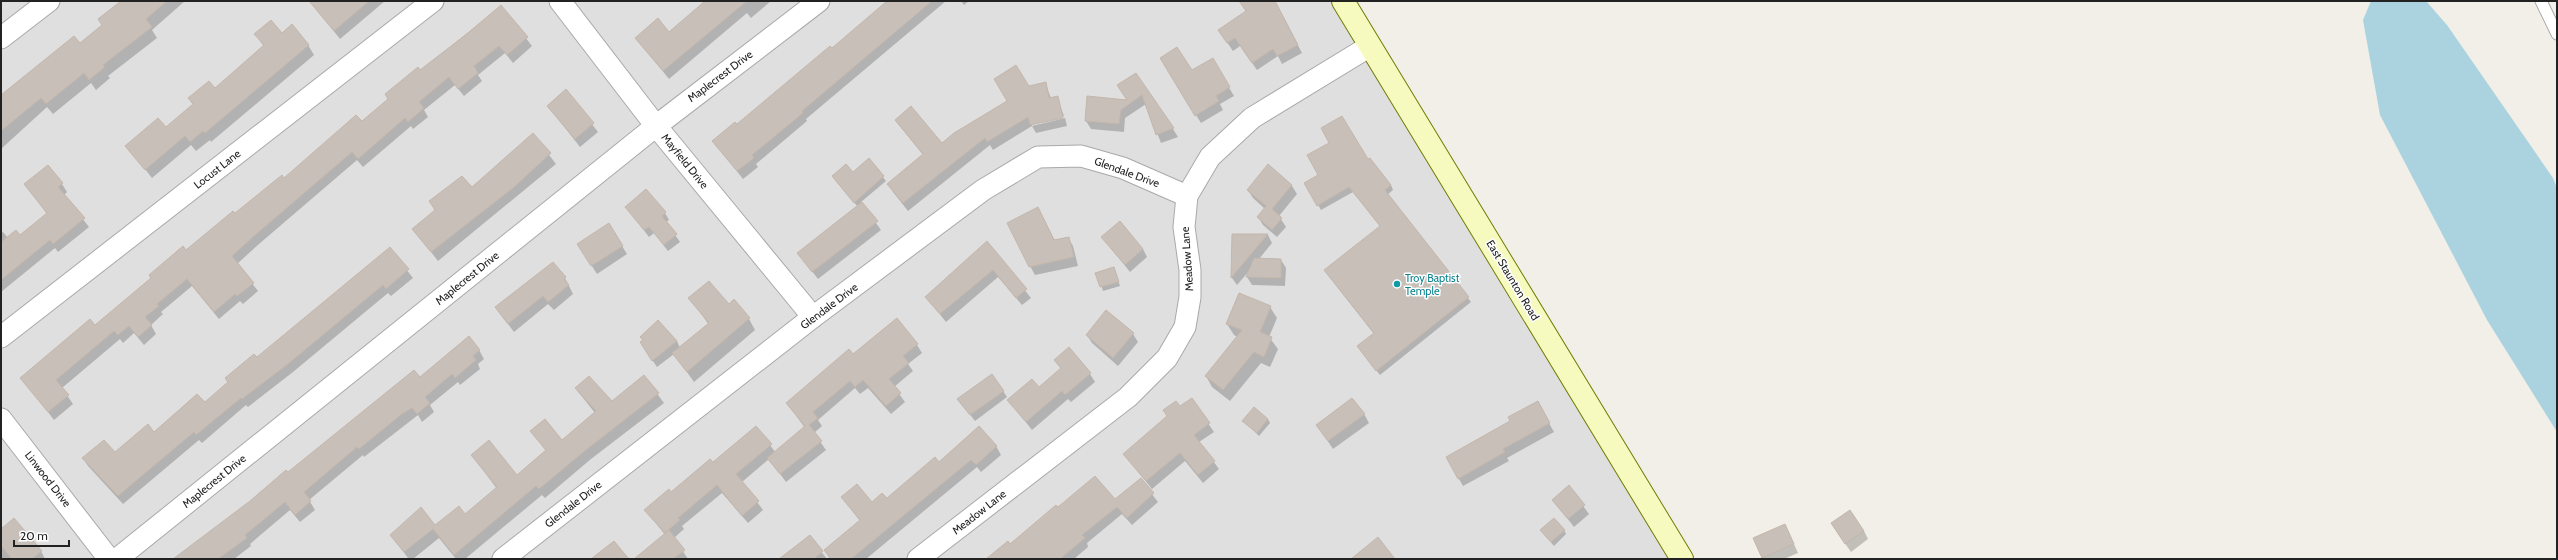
<svg xmlns="http://www.w3.org/2000/svg" width="2558" height="560" font-family="Cabin,sans-serif">
<rect width="100%" height="100%" fill="#f2efe9"/>
<polygon fill="#e0dfdf" points="1,1 1343,1 1681,559 1,559"/>
<polygon fill="#aad3df" points="2371,1 2426,1 2447,25 2553,178 2557,188 2557,432 2487,320 2380,115 2363,20"/>
<g fill="#0003">
<polygon points="123,1 185,1 152,30 157,38 108,76 110,78 96,90 91,83 53,114 47,107 1,149 1,97 80,44 103,25"/>
<polygon points="318,1 385,1 340,39 313,5"/>
<polygon points="707,1 771,1 751,18 747,13 669,79 636,38 669,33"/>
<polygon points="890,1 946,1 806,119 807,121 756,164 758,167 743,179 713,141 737,126"/>
<polygon points="961,1 969,1 964,5"/>
<polygon points="1240,1 1275,1 1302,53 1282,64 1278,56 1257,70 1240,46 1233,51 1224,38 1247,12"/>
<polygon points="501,6 532,46 513,63 505,53 478,75 482,81 464,96 455,85 424,110 428,117 413,129 411,126 363,167 357,160 259,244 237,264 258,291 243,304 240,301 219,319 192,286 161,312 163,314 151,325 156,334 144,345 134,333 123,343 120,339 62,388 73,404 54,420 22,378 95,326 186,251 362,123 420,71"/>
<polygon points="256,34 282,34 308,45 314,55 211,142 210,140 196,151 191,145 152,178 127,146 166,128 193,105 190,98 215,89 264,47"/>
<polygon points="1212,59 1234,96 1220,104 1223,110 1201,123 1166,67 1192,72"/>
<polygon points="1135,74 1173,129 1178,137 1161,143 1146,104 1125,118 1124,132 1091,129 1086,121 1128,101"/>
<polygon points="1045,83 1051,98 1057,97 1064,116 1032,124 1032,126 1065,118 1067,126 1036,133 1032,126 993,150 990,145 908,211 893,192 888,184 923,155 896,121 942,144 1029,87"/>
<polygon points="566,91 598,132 580,147 548,106"/>
<polygon points="533,134 556,164 438,261 413,229 435,211 430,201 471,189"/>
<polygon points="869,160 886,181 861,202 881,230 818,279 798,253 858,207 835,180 853,173"/>
<polygon points="1368,161 1391,185 1393,190 1387,195 1471,302 1380,375 1361,351 1374,334 1328,275 1381,227 1353,192 1321,210 1306,183"/>
<polygon points="1268,166 1292,186 1297,194 1279,216 1286,227 1277,237 1263,225 1258,217 1265,209 1253,198 1248,190"/>
<polygon points="25,184 62,184 67,192 64,195 89,227 58,252 55,248 1,292 1,233 3,232 8,238 20,237 47,214"/>
<polygon points="646,190 665,213 669,220 666,222 680,242 668,251 654,233 649,237 626,207"/>
<polygon points="1043,217 1055,241 1068,238 1073,246 1078,266 1035,275 1030,266"/>
<polygon points="1233,235 1268,235 1272,243 1259,259 1281,260 1286,268 1285,286 1252,285 1247,277 1250,270 1237,285 1232,278"/>
<polygon points="1102,237 1143,249 1147,257 1130,272"/>
<polygon points="987,243 1031,298 1022,305 998,277 946,322 926,297"/>
<polygon points="622,246 627,254 597,274 583,252"/>
<polygon points="390,249 413,278 391,296 388,293 293,372 248,407 246,405 202,443 199,440 123,504 88,466 83,458 115,453 154,434 204,403"/>
<polygon points="1114,268 1120,286 1103,291 1097,273"/>
<polygon points="565,278 573,294 554,310 548,304 514,332 496,308"/>
<polygon points="690,298 728,305 749,319 755,330 694,382 674,354 657,367 645,349 677,341 680,348 709,325"/>
<polygon points="1270,307 1277,318 1269,337 1278,349 1270,367 1261,363 1230,401 1212,387 1206,376 1238,337 1234,335 1227,324"/>
<polygon points="1133,334 1138,342 1118,366 1092,343 1087,335"/>
<polygon points="917,345 922,353 908,364 913,371 894,387 905,402 891,414 868,388 860,394 855,388 818,420 822,426 814,433 826,450 786,482 769,459 742,482 763,510 748,523 722,493 682,526 684,529 674,538 688,559 635,559 665,535 646,510 713,463 756,427 776,453 805,428 787,403 853,356"/>
<polygon points="479,350 484,359 478,364 480,369 460,385 458,382 430,405 434,412 422,422 418,415 364,457 363,455 309,500 315,510 300,522 290,510 250,544 251,546 234,559 175,559 288,474 420,378"/>
<polygon points="1055,360 1090,374 1095,382 1071,402 1068,399 1032,430 1009,401 1039,389 1061,369"/>
<polygon points="644,376 664,403 591,459 545,498 542,495 465,559 456,559 439,538 413,559 406,559 408,558 391,535 435,526 465,515 497,489 472,455 517,476 546,451 531,431 562,441 595,413 576,389 612,403"/>
<polygon points="1003,391 1007,397 975,421 958,399"/>
<polygon points="1192,400 1214,432 1199,442 1219,469 1203,483 1185,461 1152,489 1124,454"/>
<polygon points="1537,402 1554,432 1507,458 1509,461 1463,486 1447,458 1512,421"/>
<polygon points="1364,414 1369,423 1333,449 1317,425"/>
<polygon points="1268,419 1270,423 1259,436 1244,421"/>
<polygon points="996,446 1001,455 981,472 977,467 866,559 830,559 825,550 860,521 842,497 872,503 887,499 939,463"/>
<polygon points="1140,479 1158,502 1132,525 1122,514 1087,543 1088,547 1074,559 987,559 1010,545 1058,508 1115,501"/>
<polygon points="1569,487 1589,514 1574,527 1553,500"/>
<polygon points="1564,530 1566,534 1554,546 1541,531"/>
<polygon points="1,531 41,551 45,559 1,559"/>
<polygon points="1864,531 1868,539 1851,552 1837,532"/>
<polygon points="1789,533 1798,553 1784,559 1763,559 1754,538"/>
<polygon points="809,536 827,559 780,559"/>
</g>
<g fill="#c7bfb8" stroke="#c4b6ab">
<polygon points="121,1 167,1 146,19 152,27 103,65 105,67 89,80 84,73 46,104 41,98 1,131 1,95 74,36 80,43 102,25 98,19"/>
<polygon points="309,1 369,1 334,31"/>
<polygon points="705,1 747,1 663,71 635,38 658,18 669,32"/>
<polygon points="887,1 932,1 802,111 803,113 752,155 754,158 737,171 712,141 735,122 737,124 830,46 832,48"/>
<polygon points="1239,1 1275,1 1298,45 1277,56 1273,49 1252,63 1235,38 1227,43 1218,30 1246,11"/>
<polygon points="501,5 528,37 507,55 499,46 474,66 478,73 458,89 449,77 419,102 424,108 408,122 405,118 358,159 352,152 254,236 232,256 254,283 237,296 235,294 214,312 187,279 157,304 159,306 145,317 152,325 138,337 129,326 118,335 114,331 56,380 69,395 48,412 20,378 90,319 95,325 151,278 149,275 183,246 186,250 233,211 235,213 282,175 284,178 356,115 362,121 388,99 385,94 418,67 420,70 468,33"/>
<polygon points="271,20 282,33 292,24 309,45 205,133 203,131 190,142 185,136 145,170 125,146 158,118 166,127 193,104 188,98 209,81 215,88 264,45 254,34"/>
<polygon points="1177,47 1192,70 1213,58 1230,87 1216,96 1219,101 1195,116 1160,58"/>
<polygon points="1016,65 1029,86 1046,82 1049,98 1058,96 1063,118 1030,125 1028,117 987,142 985,138 903,203 887,184 923,154 895,120 911,106 942,143 954,133 1007,101 994,79"/>
<polygon points="1136,73 1174,128 1156,135 1142,95 1121,110 1119,124 1085,121 1087,96 1127,100 1117,85"/>
<polygon points="566,89 594,123 575,139 547,106"/>
<polygon points="1342,116 1368,159 1370,158 1391,185 1385,190 1469,297 1376,371 1357,346 1374,333 1324,270 1380,226 1349,187 1317,206 1304,183 1318,175 1307,155 1329,143 1321,128"/>
<polygon points="533,133 551,153 513,188 431,252 412,229 435,210 429,201 462,176 472,187"/>
<polygon points="869,158 884,176 854,203 832,176 846,164 853,172"/>
<polygon points="1268,164 1292,185 1272,209 1282,218 1272,230 1257,217 1266,206 1247,190"/>
<polygon points="48,165 63,183 58,187 85,218 53,244 50,240 1,280 1,242 16,230 20,235 47,213 24,184"/>
<polygon points="646,189 666,212 662,216 677,234 664,245 649,227 644,230 625,207"/>
<polygon points="862,202 878,221 812,272 797,253"/>
<polygon points="1038,207 1054,240 1069,237 1074,257 1029,267 1007,223"/>
<polygon points="1120,221 1143,249 1125,265 1101,237"/>
<polygon points="609,223 623,246 591,266 577,244"/>
<polygon points="1232,234 1268,234 1231,278"/>
<polygon points="987,241 1027,289 1016,298 993,270 940,314 925,297"/>
<polygon points="390,247 409,269 386,289 383,285 288,364 242,399 241,398 196,435 194,432 118,496 82,458 104,440 115,452 148,424 154,432 197,394 205,402 228,382 225,378 254,354 257,357"/>
<polygon points="1254,258 1281,259 1281,278 1246,277"/>
<polygon points="553,262 566,277 564,279 569,285 548,302 543,296 508,324 495,307"/>
<polygon points="1114,267 1119,282 1100,287 1095,273"/>
<polygon points="709,281 729,304 734,299 750,318 687,372 672,353 709,323 688,298"/>
<polygon points="1239,293 1271,306 1260,332 1272,337 1264,357 1254,352 1223,390 1205,376 1242,330 1226,324"/>
<polygon points="1106,310 1134,333 1113,358 1086,335"/>
<polygon points="897,318 918,344 903,356 909,363 889,379 901,393 886,406 863,380 855,387 850,381 813,412 818,418 809,425 822,441 780,474 767,458 805,426 786,403 849,349 853,354"/>
<polygon points="658,320 677,341 652,361 640,342 643,340 640,337"/>
<polygon points="469,336 480,350 473,356 476,360 455,378 452,374 425,397 430,403 417,414 412,408 402,414 359,449 357,447 304,492 311,501 295,515 285,502 245,535 247,538 218,559 173,559 250,501 286,470 288,472 414,370 420,377"/>
<polygon points="1069,347 1091,373 1065,395 1062,391 1026,422 1007,400 1032,379 1039,387 1061,368 1054,360"/>
<polygon points="992,374 1004,391 970,415 957,399"/>
<polygon points="644,375 659,393 586,450 539,489 536,486 454,555 433,529 404,552 390,535 421,507 435,525 459,506 465,514 497,487 471,455 489,440 517,475 546,450 530,431 545,419 562,440 596,411 575,388 589,376 612,401"/>
<polygon points="1192,398 1210,423 1194,435 1215,461 1198,475 1180,453 1146,481 1123,454 1167,416 1163,410 1176,401 1180,406"/>
<polygon points="1352,398 1365,414 1328,441 1316,425"/>
<polygon points="1538,401 1550,423 1503,449 1505,452 1458,479 1446,457 1510,421 1508,417"/>
<polygon points="1254,407 1268,419 1257,433 1242,421"/>
<polygon points="756,426 772,444 736,474 759,501 742,516 717,485 678,518 680,520 665,533 644,510 669,489 671,492 710,459 713,462"/>
<polygon points="979,426 997,446 976,465 971,460 851,559 831,559 824,550 860,520 841,497 857,484 872,502 882,493 887,498 935,457 939,462"/>
<polygon points="1095,476 1115,499 1141,478 1154,493 1127,518 1117,507 1082,535 1085,538 1060,559 986,559 1008,541 1010,544 1056,505 1058,507"/>
<polygon points="1569,485 1585,505 1568,519 1552,500"/>
<polygon points="1850,510 1864,531 1845,544 1831,523"/>
<polygon points="14,518 42,551 32,559 12,559 1,546 1,529"/>
<polygon points="1554,518 1565,530 1551,542 1540,530"/>
<polygon points="1785,524 1794,544 1762,558 1753,538"/>
<polygon points="669,530 685,550 673,559 634,559"/>
<polygon points="810,535 823,551 814,559 779,559"/>
<polygon points="1378,537 1395,559 1351,559"/>
<polygon points="614,541 629,559 591,559"/>
</g>
<g fill="none" stroke-linecap="round" stroke-linejoin="round">
<defs>
<polyline id="service" points="2541,1 2557,34"/>
<g id="minor">
<polyline points="560,1 656,126 813,317"/>
<polyline points="1,38 49,1"/>
<polyline points="1,337 433,1"/>
<polyline points="1,419 109,559"/>
<polyline points="117,559 656,126 819,1"/>
<polyline points="503,559 813,317 983,190 1038,157 1081,156 1123,168 1187,196"/>
<polyline points="918,559 1128,397 1167,358 1185,327 1190,297 1190,270 1184,227 1187,196 1210,157 1252,118 1370,46"/>
</g>
<polyline id="secondary" points="1343,1 1682,559"/>
</defs>
<use href="#service" stroke="#a9a9a9" stroke-width="13"/>
<use href="#minor" stroke="#a9a9a9" stroke-width="23"/>
<use href="#secondary" stroke="#707d05" stroke-width="24"/>
<use href="#service" stroke="#fff" stroke-width="11"/>
<use href="#minor" stroke="#fff" stroke-width="21"/>
<use href="#secondary" stroke="#f7fabf" stroke-width="22"/>
</g>
<circle fill="#0f9aa8" stroke="#fff" stroke-width="1.5" cx="1397" cy="284" r="4"/>
<g text-anchor="middle" stroke-width="3" stroke-linejoin="round" paint-order="stroke">
<g font-size="11" fill="#222" stroke="#fff">
<text transform="translate(720 76) rotate(-37)" y="4">Maplecrest Drive</text>
<text transform="translate(685 161) rotate(51)" y="4">Mayfield Drive</text>
<text transform="translate(217 169) rotate(-38)" y="4">Locust Lane</text>
<text transform="translate(1127 172) rotate(20)" y="4">Glendale Drive</text>
<text transform="translate(1187 259) rotate(-94)" y="4">Meadow Lane</text>
<text transform="translate(467 278) rotate(-39)" y="4">Maplecrest Drive</text>
<text transform="translate(1513 280) rotate(59)" y="4">East Staunton Road</text>
<text transform="translate(829 306) rotate(-37)" y="4">Glendale Drive</text>
<text transform="translate(48 479) rotate(52)" y="4">Linwood Drive</text>
<text transform="translate(214 481) rotate(-39)" y="4">Maplecrest Drive</text>
<text transform="translate(573 504) rotate(-38)" y="4">Glendale Drive</text>
<text transform="translate(979 512) rotate(-38)" y="4">Meadow Lane</text>
</g>
<g font-size="11" fill="#0d838f" stroke="#fff" text-anchor="start">
<text x="1405" y="282">Troy Baptist<tspan x="1405" dy="13">Temple</tspan></text>
</g>
</g>
<rect width="2558" height="560" fill="none" stroke="#222222" stroke-width="4"/>
<path d="M14 540v6h55v-6" fill="none" stroke="#222222" stroke-width="2"/>
<text x="20" y="540" font-size="12" fill="#222222" stroke="#ffffff" stroke-width="3" paint-order="stroke">20 m</text>
</svg>
